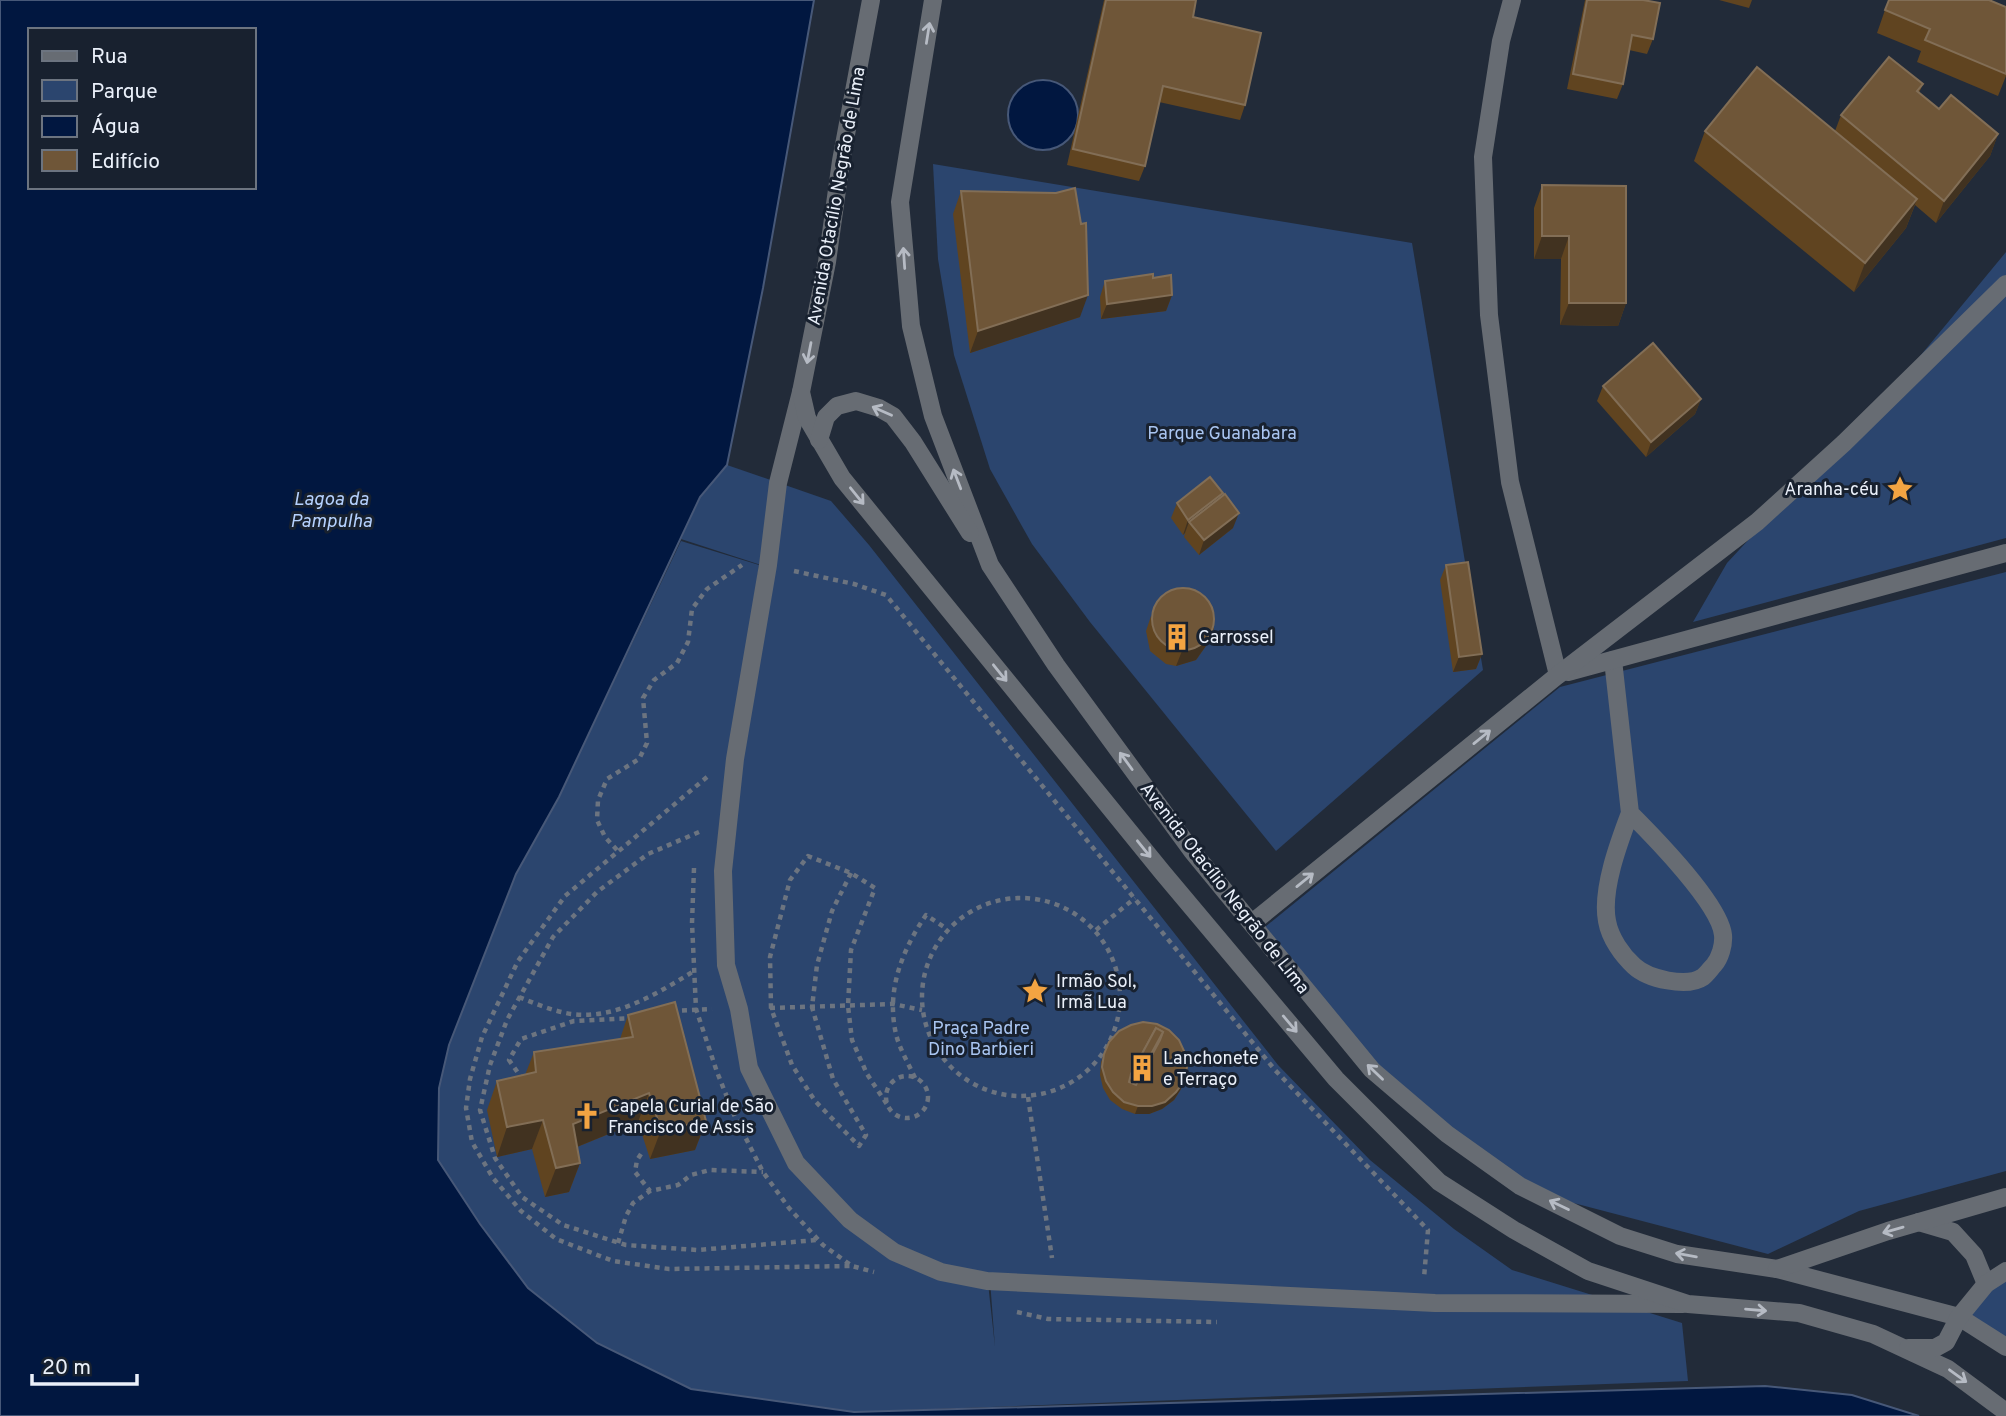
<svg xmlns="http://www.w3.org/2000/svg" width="2006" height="1416" font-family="Overpass,sans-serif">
<rect width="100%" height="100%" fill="#222b39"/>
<g fill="#2b456e">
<polygon points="933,164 1412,243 1483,670 1276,851 1090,622 1032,544 990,469 954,355 938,259"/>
<polygon points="2006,252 2006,538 1693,622 1727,563 1753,535 1835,459"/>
<polygon points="727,465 831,501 869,545 1278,1065 1370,1160 1454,1229 1512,1270 1682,1323 1688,1381 854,1412 691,1389 597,1343 527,1288 480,1224 438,1160 439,1088 449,1045 516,874 559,797 681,541 759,565 719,869 722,965 734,1009 744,1069 794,1164 848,1222 893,1254 988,1283 995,1347 990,1280 897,1248 853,1219 800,1161 754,1068 743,1009 729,965 728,872 761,565 681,539 701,496"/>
<polygon points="2006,572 2006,1171 1859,1211 1768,1254 1543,1195 1420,1111 1254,936 1560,687"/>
<polygon points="2006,1281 2006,1355 1963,1316 1991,1288"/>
</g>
<g fill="#011740" stroke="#475878" stroke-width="2" fill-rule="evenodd">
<path d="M0 0H814L763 288 727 465 700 497 559 797 516 874 449 1045 439 1088 438 1160 480 1224 528 1288 597 1343 691 1389 854 1412 1765 1386 1852 1395 1919 1416H0ZM30 30H254V187H30Z"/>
<circle cx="1043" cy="115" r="35"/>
</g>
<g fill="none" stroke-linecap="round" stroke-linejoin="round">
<g stroke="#6c7480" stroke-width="4.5" stroke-dasharray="5 5" stroke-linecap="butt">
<polyline points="794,571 854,584 886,595 1275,1070 1428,1230 1424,1278"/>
<polyline points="707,777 565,896 518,961 482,1037 470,1079 466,1108 472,1142 493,1178 521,1211 556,1239 613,1261 669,1269 851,1266"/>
<polyline points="699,832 648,854 597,892 553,937 507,1020 490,1065 480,1110 495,1158 522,1197 563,1225 626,1245 697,1250 817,1240"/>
<polyline points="617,850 605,837 597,820 598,800 607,779 639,759 647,743 643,698 654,680 677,663 688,642 692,609 707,589 742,565"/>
<polyline points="694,868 692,923 696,1009 717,1072 735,1117 763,1172 789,1208 823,1245 852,1266 874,1272"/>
<polyline points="851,873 832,911 817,965 812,1007 833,1079 866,1135 859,1146 815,1101 792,1065 771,1008 770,957 790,880 808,856 851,873 875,888 851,950 848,1006 852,1040 867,1074 888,1106"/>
<circle cx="1021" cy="997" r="99"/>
<polyline points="1096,930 1135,898"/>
<path d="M519 997C536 1004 553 1011 571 1014 616 1020 658 993 694 971"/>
<polyline points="770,1008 893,1004 922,1010"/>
<polyline points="672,1011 712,1009"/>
<circle cx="907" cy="1097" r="21"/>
<path d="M915 1078C909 1065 901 1051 897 1038 885 993 901 952 926 915L947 929"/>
<polyline points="523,1080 509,1060 521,1039 574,1021 633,1018"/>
<polyline points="1028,1097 1052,1258"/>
<polyline points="641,1154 637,1160 635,1172 650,1191"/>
<polyline points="618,1243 626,1216 633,1203 650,1191 678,1185 691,1175 710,1170 763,1172"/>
<polyline points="1017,1312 1048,1319 1217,1322"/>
</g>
<path stroke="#676c73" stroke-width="18" d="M1613 660 1630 813C1619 842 1601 890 1607 921 1610 938 1622 955 1634 966 1648 979 1687 988 1703 977 1707 974 1711 968 1714 965 1720 958 1724 945 1723 935 1720 904 1653 836 1630 813"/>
<polyline stroke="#676c73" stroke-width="18" points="801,392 778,483 768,565 735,759 723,871 726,965 739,1009 749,1068 796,1163 850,1220 894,1252 941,1272 987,1281 1435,1303 1683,1304"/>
<g stroke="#676c73" stroke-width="18">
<polyline points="1512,0 1501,41 1483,157 1489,315 1510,482 1558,675"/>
<polyline points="1568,672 2006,553"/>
<polyline points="1252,923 1558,675 1757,522 1844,443 2006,284"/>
</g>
<g stroke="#676c73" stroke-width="18">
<polyline points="871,0 841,161 827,262 801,392 807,418 842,478 1163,873 1336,1079 1439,1182 1514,1230 1588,1271 1688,1304 1799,1313 1873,1334 1948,1369 2006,1412"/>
<polyline points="933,0 900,202 911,326 933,416 990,565 1056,665 1192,851 1372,1070 1447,1134 1520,1186 1620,1236 1677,1254 1777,1269 1959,1317 2006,1347"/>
<polyline points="819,440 826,417 837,406 856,401 879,408 893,416 913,442 970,533"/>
<polyline points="1919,1222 1953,1232 1974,1255 1986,1284"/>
<polyline points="1777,1269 1888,1231 2006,1197"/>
<polyline points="1908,1348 1935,1348 1946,1342 1959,1317 1986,1284 2006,1271"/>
</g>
</g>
<g fill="#604420">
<polygon points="1104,0 1196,0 1193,17 1245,105 1240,120 1159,102 1145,166 1139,181 1067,165"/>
<polygon points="1585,0 1643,0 1653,39 1647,54 1629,50 1623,84 1617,99 1567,89"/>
<polygon points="1719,0 1752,0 1749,8"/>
<polygon points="2006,7 2006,76 1998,96 1917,62 1921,51 1877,33 1885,10"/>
<polygon points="1923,84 1919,93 1939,109 1998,134 1990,156 1936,223 1915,205 1906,228 1854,292 1694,161 1705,131 1835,131 1841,115"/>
<polygon points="1542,185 1626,303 1618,326 1560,325 1561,259 1534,259 1534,208"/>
<polygon points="961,191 1080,317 970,353 953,214"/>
<polygon points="1153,278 1172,295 1166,311 1101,319 1100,297 1105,281"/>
<polygon points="1603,386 1701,399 1695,414 1646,457 1597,401"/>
<polygon points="1223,493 1221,497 1233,528 1199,555 1184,537 1185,533 1183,535 1171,518 1177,503"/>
<polygon points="1446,565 1482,654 1476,669 1453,672 1440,580"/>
<polygon points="1151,616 1214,628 1208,643 1196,660 1176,666 1166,664 1150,651 1146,631"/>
<polygon points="628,1015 706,1121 695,1150 650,1159 638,1122 577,1147 580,1163 569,1192 545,1197 532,1149 497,1157 487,1110 497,1081 525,1075 534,1052 620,1039"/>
<polygon points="1109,1042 1181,1089 1174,1100 1162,1109 1149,1114 1135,1114 1122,1109 1110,1100 1103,1088 1100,1075 1101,1062"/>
</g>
<g fill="#413220">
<polygon points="1998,134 1990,156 1936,223 1944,201"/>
<polygon points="1917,199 1906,228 1854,292 1865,263"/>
<polygon points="1542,236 1569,236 1561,259 1534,259"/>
<polygon points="1088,295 1080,317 970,353 978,331"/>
<polygon points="1172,295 1166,311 1101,319 1107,304"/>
<polygon points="1569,303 1626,303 1618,326 1560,325"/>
<polygon points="1701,399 1695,414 1646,457 1651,442"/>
<polygon points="1223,493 1217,508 1189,522 1185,533 1183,535 1188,520"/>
<polygon points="1239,513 1233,528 1199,555 1204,540"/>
<polygon points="1214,628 1208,643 1196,660 1176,666 1182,651"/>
<polygon points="1482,654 1476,669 1453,672 1459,657"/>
<polygon points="1184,1081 1181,1089 1174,1100 1162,1109 1149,1114 1135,1114 1138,1106"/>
<polygon points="649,1093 638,1122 562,1153 573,1124"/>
<polygon points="543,1120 532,1149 497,1157 507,1127"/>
<polygon points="706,1121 695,1150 650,1159 661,1130"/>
<polygon points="580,1163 569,1192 545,1197 556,1168"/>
</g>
<g fill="#6f5638" stroke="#826e56" stroke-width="2" fill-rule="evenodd">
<polygon points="1106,0 1196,0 1193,17 1261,33 1245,105 1163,86 1145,166 1073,149"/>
<polygon points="1587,0 1643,0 1660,3 1653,39 1632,35 1623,84 1573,74"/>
<polygon points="1889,0 1989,0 2006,7 2006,74 1925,40 1930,29 1885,10"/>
<polygon points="1889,57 1923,84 1917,91 1939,109 1951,95 1998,134 1944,201 1841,115"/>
<polygon points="1757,67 1917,199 1865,263 1705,131"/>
<polygon points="1542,185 1626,186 1626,303 1569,303 1569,236 1542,236"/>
<polygon points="1075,188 1081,224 1086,223 1088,295 978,331 961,191 1056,193"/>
<polygon points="1153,274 1153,278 1171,275 1172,295 1107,304 1105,281"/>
<polygon points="1653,343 1701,399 1651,442 1603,386"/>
<polygon points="1210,477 1223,493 1188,520 1177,503"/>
<polygon points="1225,494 1239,513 1204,540 1189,522"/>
<polygon points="1468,562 1482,654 1459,657 1446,565"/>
<circle cx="1183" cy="619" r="31"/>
<polygon points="675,1002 706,1121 661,1130 649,1093 573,1124 580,1163 556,1168 543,1120 507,1127 497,1081 536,1072 534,1052 633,1037 628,1015"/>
<path d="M1143 1022 1157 1024 1169 1030 1179 1040 1185 1053 1187 1067 1184 1081 1176 1092 1165 1102 1152 1106H1138L1124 1102 1113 1092 1106 1081 1102 1067 1104 1054 1109 1042 1119 1031 1131 1025ZM1156 1028 1163 1032 1160 1040 1136 1085 1129 1082 1131 1074Z"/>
<polygon points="1156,1028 1163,1032 1138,1078 1131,1074"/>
</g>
<defs><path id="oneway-shaft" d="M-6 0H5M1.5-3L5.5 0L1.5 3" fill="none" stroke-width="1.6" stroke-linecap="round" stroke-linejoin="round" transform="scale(1.75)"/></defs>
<g stroke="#b6bbc4">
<use href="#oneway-shaft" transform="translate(928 33) rotate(-81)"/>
<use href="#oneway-shaft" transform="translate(904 258) rotate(-94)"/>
<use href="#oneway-shaft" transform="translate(809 353) rotate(101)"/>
<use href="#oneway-shaft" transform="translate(882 411) rotate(-156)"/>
<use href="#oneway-shaft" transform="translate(957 479) rotate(-111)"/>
<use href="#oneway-shaft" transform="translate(857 496) rotate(51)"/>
<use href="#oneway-shaft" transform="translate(1000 673) rotate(51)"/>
<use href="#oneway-shaft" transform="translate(1482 737) rotate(-39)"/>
<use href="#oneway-shaft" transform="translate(1126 761) rotate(-126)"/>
<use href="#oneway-shaft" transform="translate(1144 849) rotate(51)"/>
<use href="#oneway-shaft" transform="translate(1305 880) rotate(-39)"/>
<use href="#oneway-shaft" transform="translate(1290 1024) rotate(50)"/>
<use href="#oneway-shaft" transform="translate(1375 1072) rotate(-136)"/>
<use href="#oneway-shaft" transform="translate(1559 1205) rotate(-154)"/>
<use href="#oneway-shaft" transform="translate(1893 1230) rotate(164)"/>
<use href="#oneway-shaft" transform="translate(1686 1255) rotate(-170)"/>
<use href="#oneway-shaft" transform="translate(1756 1310) rotate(5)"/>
<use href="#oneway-shaft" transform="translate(1958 1376) rotate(36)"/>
</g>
<defs>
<symbol id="sight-bare" viewBox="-9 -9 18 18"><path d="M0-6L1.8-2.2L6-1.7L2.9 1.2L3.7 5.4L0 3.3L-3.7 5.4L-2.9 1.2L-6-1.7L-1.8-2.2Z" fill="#f3a442" stroke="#18212f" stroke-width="2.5" paint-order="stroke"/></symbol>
<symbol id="building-bare" viewBox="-9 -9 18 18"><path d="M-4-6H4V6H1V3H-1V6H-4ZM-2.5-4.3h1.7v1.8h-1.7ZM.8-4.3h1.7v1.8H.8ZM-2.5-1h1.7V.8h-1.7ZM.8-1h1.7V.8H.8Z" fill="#f3a442" stroke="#18212f" stroke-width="2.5" paint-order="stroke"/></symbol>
<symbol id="church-bare" viewBox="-9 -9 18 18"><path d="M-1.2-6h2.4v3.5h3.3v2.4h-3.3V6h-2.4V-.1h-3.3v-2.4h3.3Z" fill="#f3a442" stroke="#18212f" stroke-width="2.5" paint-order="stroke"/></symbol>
</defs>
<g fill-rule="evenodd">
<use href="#sight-bare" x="1881" y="470" width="38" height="38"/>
<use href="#building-bare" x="1158" y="618" width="38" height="38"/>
<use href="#sight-bare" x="1016" y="972" width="38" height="38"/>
<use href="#building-bare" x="1123" y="1049" width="38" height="38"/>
<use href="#church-bare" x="568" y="1097" width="38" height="38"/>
</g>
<g text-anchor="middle" stroke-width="6" stroke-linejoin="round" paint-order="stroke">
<g font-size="18" fill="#eaf0fa" stroke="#18212f">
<text transform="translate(836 196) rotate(-80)" y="6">Avenida Otacílio Negrão de Lima</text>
<text transform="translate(1225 888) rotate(52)" y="6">Avenida Otacílio Negrão de Lima</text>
</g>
<g font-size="18" fill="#a9c5f1" stroke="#18212f">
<text x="1222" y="439">Parque Guanabara</text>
<text x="981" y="1034">Praça Padre<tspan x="981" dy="21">Dino Barbieri</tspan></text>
</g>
<g font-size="18" fill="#eaf0fa" stroke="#18212f" text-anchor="start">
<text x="1879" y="495" text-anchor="end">Aranha-céu</text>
<text x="1198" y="643">Carrossel</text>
<text x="1056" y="987">Irmão Sol,<tspan x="1056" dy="21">Irmã Lua</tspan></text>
<text x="1163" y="1064">Lanchonete<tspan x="1163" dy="21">e Terraço</tspan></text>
<text x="608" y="1112">Capela Curial de São<tspan x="608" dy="21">Francisco de Assis</tspan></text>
</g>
<g font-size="19" font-style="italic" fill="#b5d1fe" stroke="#18212f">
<text x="331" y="505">Lagoa da<tspan x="331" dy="22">Pampulha</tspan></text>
</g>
</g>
<rect x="28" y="28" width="228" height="161" fill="#18212f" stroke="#6c7480" stroke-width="2"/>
<rect x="42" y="51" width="35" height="10" fill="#676c73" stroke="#6c7480" stroke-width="2"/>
<text x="91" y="63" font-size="21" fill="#eaf0fa">Rua</text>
<rect x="42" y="80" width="35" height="21" fill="#2b456e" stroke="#6c7480" stroke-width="2"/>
<text x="91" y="98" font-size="21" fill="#eaf0fa">Parque</text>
<rect x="42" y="116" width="35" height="21" fill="#011740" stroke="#6c7480" stroke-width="2"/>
<text x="91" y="133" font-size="21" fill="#eaf0fa">Água</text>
<rect x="42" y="150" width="35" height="21" fill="#6f5638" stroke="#6c7480" stroke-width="2"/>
<text x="91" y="168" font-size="21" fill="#eaf0fa">Edifício</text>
<path d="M32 1374v10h105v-10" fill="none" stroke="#eaf0fa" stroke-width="3.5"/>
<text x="42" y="1374" font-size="21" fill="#eaf0fa" stroke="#18212f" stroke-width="5" paint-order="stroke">20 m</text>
</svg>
